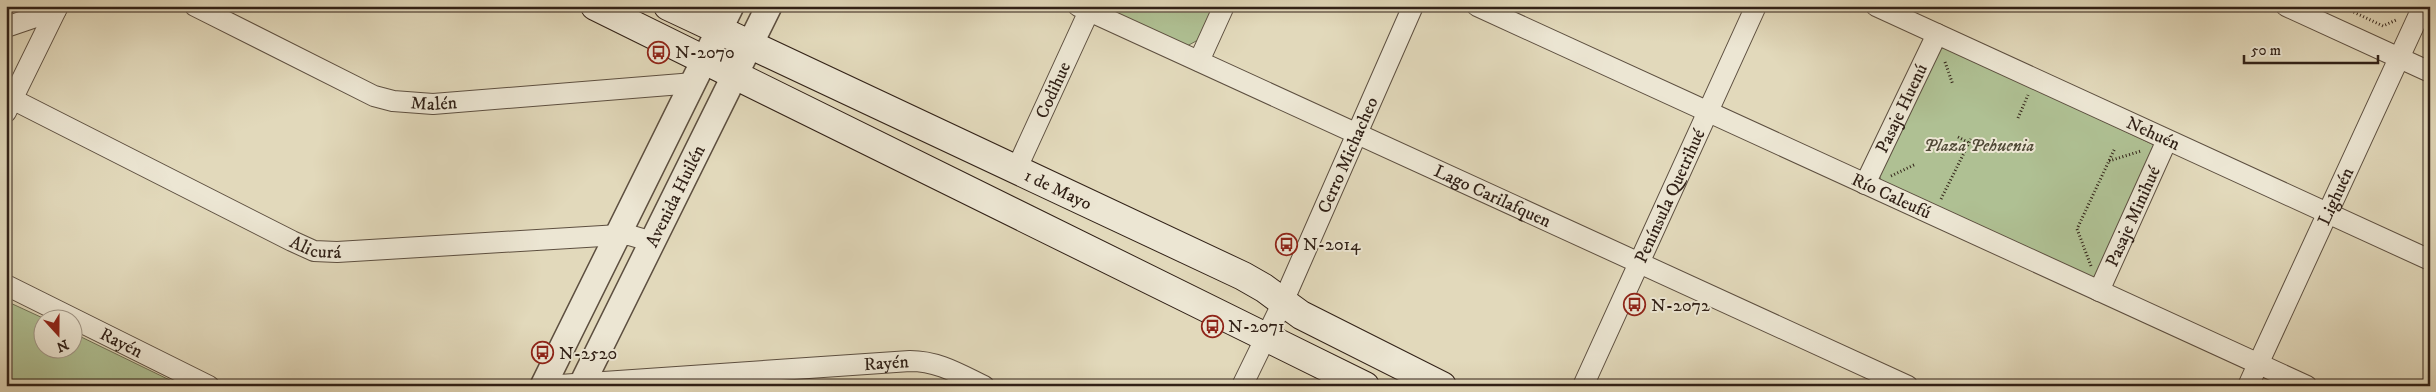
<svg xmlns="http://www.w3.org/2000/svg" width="2436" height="392" font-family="'IM FELL DW Pica',serif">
<rect width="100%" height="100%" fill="#e2d9bb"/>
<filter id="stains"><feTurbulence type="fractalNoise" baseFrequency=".004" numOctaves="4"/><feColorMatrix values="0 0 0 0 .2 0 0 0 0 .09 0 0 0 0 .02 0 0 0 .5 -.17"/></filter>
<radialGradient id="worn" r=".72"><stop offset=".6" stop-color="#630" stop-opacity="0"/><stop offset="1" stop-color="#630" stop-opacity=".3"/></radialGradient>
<g fill="#afc093" stroke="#707055">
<polygon points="1098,6 1214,6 1198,40 1187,46"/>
<polygon points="1946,47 2152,144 2154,146 2095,276 2092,277 1881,180 1879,175 1940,49"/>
<polygon points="6,301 45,319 42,320 42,350 72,350 73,333 182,386 6,386"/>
</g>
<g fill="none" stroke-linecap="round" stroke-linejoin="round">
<defs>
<g id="minor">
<path id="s1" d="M195 6 374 96 393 101 433 104 694 83"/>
<path id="s2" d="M1078 6 1908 386"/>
<path id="s3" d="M1477 6 2307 386"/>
<path id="s4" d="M1876 6 2430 260"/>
<polyline points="2286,6 2430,72"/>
<polyline points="6,27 56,10"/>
<polyline points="1199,61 1224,6"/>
<path id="s5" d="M12 99 292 241 314 251 337 252 619 235H629L653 242"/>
<polyline points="6,112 58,6"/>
<path id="s6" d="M1016 170 1089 11"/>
<path id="s7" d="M1865 184 1937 34"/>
<path id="s8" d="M6 285 209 386"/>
<path id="s9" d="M2099 291 2167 140"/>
<path id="s10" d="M545 386 910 361C938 361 959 374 984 386"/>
<path id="s11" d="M1242 386 1283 302 1413 6"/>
<path id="s12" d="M1583 386 1756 6"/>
<path id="s13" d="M2248 386 2423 6"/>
</g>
<g id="tertiary">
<polyline points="543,386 731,6"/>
<path id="s14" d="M581 386 769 6"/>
</g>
<g id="secondary">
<polyline points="595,6 1365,386"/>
<path id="s15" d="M668 6 1243 276 1264 288 1301 315 1442 386"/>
</g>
</defs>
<use href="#minor" stroke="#5d4f40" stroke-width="22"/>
<use href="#tertiary" stroke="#5d4f40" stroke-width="28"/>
<use href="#secondary" stroke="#312117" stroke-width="30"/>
<g stroke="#312117" stroke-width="3" stroke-dasharray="1 2.5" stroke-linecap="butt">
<polyline points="2341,6 2383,26 2396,20"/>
<polyline points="1945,62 1953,85"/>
<polyline points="2018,118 2028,95"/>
<polyline points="1958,137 1969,143"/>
<polyline points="2109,161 2141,151"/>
<polyline points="1891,176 1916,164"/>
<polyline points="1941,199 1971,139"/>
<polyline points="2091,266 2077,229 2115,148"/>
</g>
<use href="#minor" stroke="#ece6d3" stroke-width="20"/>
<use href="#tertiary" stroke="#ece6d3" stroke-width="25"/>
<use href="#secondary" stroke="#ece6d3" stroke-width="28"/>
</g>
<defs>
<symbol id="bus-ring" viewBox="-11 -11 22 22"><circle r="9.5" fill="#ece6d3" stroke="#8f2418" stroke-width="1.5"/><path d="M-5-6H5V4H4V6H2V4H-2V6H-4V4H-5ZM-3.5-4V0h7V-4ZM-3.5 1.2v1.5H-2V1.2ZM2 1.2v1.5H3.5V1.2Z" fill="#8f2418"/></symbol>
</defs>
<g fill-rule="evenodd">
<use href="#bus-ring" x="646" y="40" width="25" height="25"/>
<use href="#bus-ring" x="1274" y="232" width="25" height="25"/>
<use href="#bus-ring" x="1622" y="292" width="25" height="25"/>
<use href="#bus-ring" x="1200" y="314" width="25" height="25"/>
<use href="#bus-ring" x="530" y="340" width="25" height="25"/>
</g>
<g text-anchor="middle" stroke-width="4" stroke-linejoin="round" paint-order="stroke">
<g font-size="18" fill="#312117" stroke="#ece6d3" text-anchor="start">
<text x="675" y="58">N-2070</text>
<text x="1303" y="250">N-2014</text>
<text x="1651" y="311">N-2072</text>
<text x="1228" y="332">N-2071</text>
<text x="559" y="359">N-2520</text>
</g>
<g font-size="18" fill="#312117" stroke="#ece6d3">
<text dy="6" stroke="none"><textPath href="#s6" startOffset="88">Codihue</textPath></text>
<text dy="6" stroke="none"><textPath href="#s1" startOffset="261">Malén</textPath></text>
<text dy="6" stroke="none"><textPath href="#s7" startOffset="84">Pasaje Huenú</textPath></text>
<text dy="6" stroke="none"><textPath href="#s4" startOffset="305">Nehuén</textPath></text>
<text dy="6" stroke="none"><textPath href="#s11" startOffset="254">Cerro Michacheo</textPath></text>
<text dy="6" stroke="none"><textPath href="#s15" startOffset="431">1 de Mayo</textPath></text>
<text dy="6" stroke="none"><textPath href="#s14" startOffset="212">Avenida Huilén</textPath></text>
<text dy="6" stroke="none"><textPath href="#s2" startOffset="456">Lago Carilafquen</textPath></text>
<text dy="6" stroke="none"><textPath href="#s12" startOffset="209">Península Quetrihué</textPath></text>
<text dy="6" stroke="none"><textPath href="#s3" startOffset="456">Río Caleufú</textPath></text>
<text dy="6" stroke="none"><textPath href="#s13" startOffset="209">Lighuén</textPath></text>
<text dy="6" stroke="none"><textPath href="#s9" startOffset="82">Pasaje Minihué</textPath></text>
<text dy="6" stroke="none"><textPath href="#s5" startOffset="339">Alicurá</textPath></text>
<text dy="6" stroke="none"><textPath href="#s8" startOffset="129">Rayén</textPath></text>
<text dy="6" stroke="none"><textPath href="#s10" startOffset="342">Rayén</textPath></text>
</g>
<g font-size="18" font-style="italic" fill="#504936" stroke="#ece6d3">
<text x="1979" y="151">Plaza Pehuenia</text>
</g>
</g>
<rect width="2436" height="392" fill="none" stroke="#e2d9bb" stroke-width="25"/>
<rect x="8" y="8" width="2421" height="377" fill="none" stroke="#312117" stroke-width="2.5"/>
<rect x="12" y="12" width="2411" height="367" fill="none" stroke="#312117"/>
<g transform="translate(58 334) rotate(159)"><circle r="24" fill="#ece6d3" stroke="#a19788"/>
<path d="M0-4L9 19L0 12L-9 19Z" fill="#8f2418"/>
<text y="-8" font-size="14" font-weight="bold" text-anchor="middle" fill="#312117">N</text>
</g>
<path d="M2244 55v8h134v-8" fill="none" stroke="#312117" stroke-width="2.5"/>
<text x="2251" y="55" font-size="15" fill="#312117" stroke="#ece6d3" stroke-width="4" paint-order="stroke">50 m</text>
<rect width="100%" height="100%" filter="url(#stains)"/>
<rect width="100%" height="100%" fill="url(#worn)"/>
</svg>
